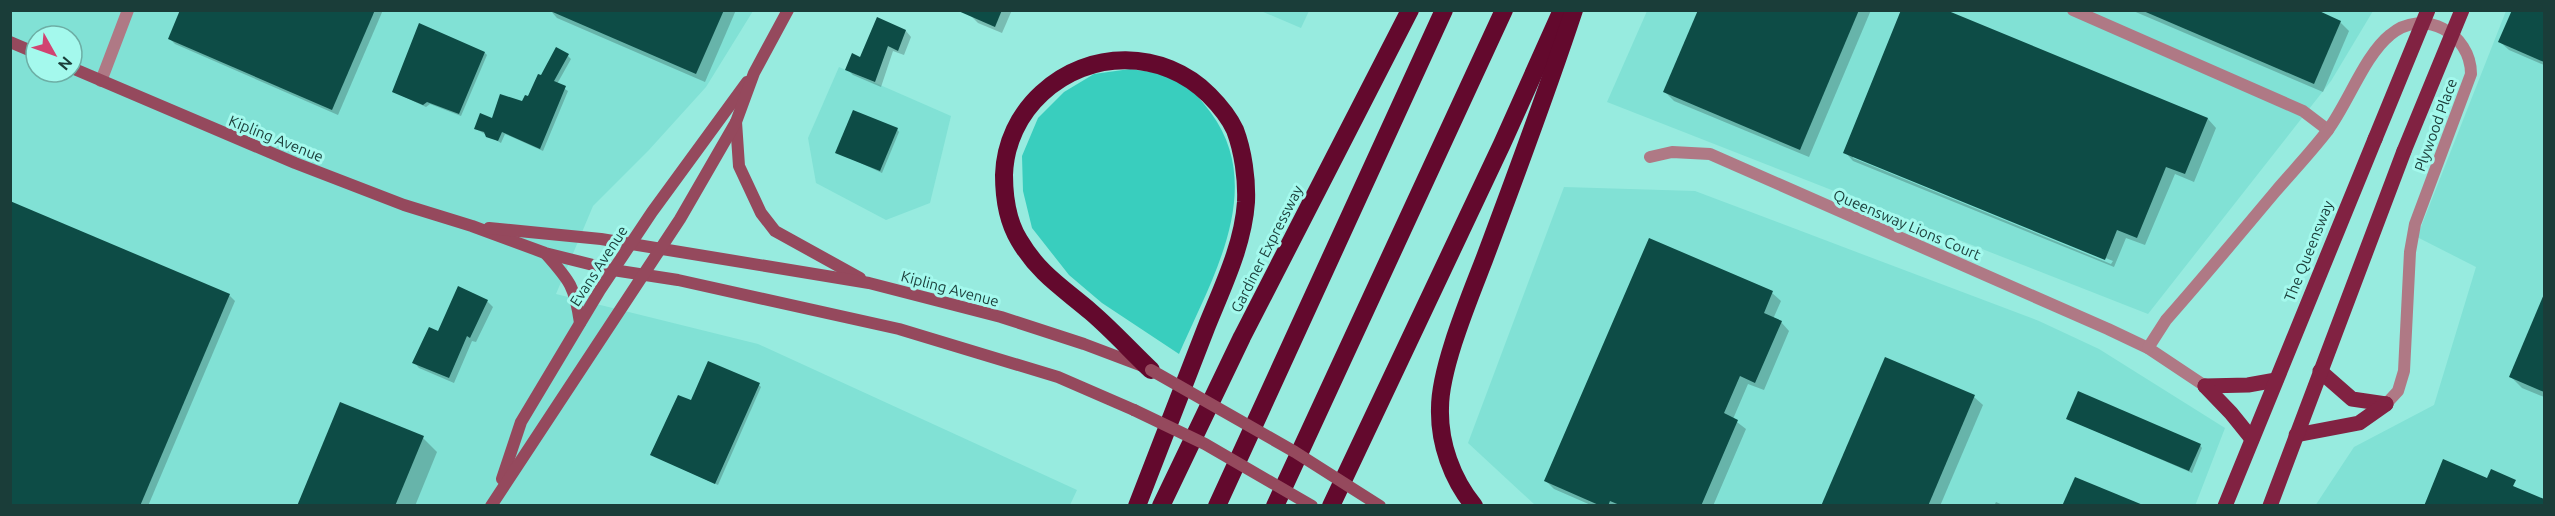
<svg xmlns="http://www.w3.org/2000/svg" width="2555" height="516" font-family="Ubuntu,sans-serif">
<rect width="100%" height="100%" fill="#97ebdf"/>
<g fill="#81e1d5" fill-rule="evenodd">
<path d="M10 11H753L706 87 648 151 593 206 556 294 758 344 1077 490 1070 505H11ZM36 36H72V72H36Z"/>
<polygon points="1261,11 1309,11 1301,28"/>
<polygon points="1647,11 2373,11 2331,81 2148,314 1607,102"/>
<polygon points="2506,11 2544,11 2544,505 2315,506 2354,447 2434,405 2476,267 2417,237"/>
<polygon points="839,67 951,116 930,203 886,220 816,183 808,138"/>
<polygon points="1564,187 1695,191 2039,321 2099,349 2225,428 2195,506 1535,505 1468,443"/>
</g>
<path fill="#39cebe" d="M1130 69C1143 71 1158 72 1170 77 1188 84 1200 98 1211 113 1267 189 1211 280 1179 354L1102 303 1069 275 1032 228 1023 191 1022 156 1038 118 1064 92 1094 74Z"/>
<g fill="#0003" fill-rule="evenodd">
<polygon points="182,10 383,10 338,115 175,44 170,39"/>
<polygon points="550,10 736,10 705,82 557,18"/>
<polygon points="973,10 1012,10 1002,33 978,23 971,16"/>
<polygon points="1699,10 1871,10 1809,157 1674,101 1665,92"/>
<polygon points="2131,10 2313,10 2340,22 2349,31 2323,92"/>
<polygon points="2513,10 2544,10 2544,65 2509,50 2500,42"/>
<polygon points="877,19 906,31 911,37 904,55 893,51 881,87 853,75 847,69 861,59"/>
<polygon points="485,53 487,55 461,116 430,104 426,107 394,92"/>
<polygon points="568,56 571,59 557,84 568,91 543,151 505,134 501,143 476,129 523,103 542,77"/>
<path d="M2208 119 2216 128 2194 182 2175 174 2145 245 2126 238 2114 267 1853 161 1845 152ZM1853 155 2113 261 2111 264 1853 158Z"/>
<polygon points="897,129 899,132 882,173 837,152"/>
<polygon points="1772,293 1781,301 1773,319 1781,322 1789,331 1764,390 1748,384 1733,419 1746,429 1713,506 1593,506 1554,489 1545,480"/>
<polygon points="229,295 235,301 148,506 10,506"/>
<polygon points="487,301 493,307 476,342 472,341 454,383 419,368 414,362"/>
<polygon points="2538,315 2544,318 2544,397 2522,388 2511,377"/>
<polygon points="1886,359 1974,397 1983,405 1940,506 1823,506"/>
<polygon points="759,385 761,387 718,485 652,455 691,402"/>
<polygon points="2068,419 2200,445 2202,448 2192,473"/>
<polygon points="423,438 437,452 415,506 298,506"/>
<polygon points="1996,502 2005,506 1994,506"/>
</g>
<g fill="#0d4c46">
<polygon points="180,10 375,10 332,110 168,39"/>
<polygon points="548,10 724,10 696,74"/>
<polygon points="956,10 1002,10 995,27"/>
<polygon points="1698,10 1859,10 1800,150 1663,92"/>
<polygon points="1901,10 1946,10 2208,118 2185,174 2166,167 2137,238 2117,230 2105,260 1843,153"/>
<polygon points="2141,10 2317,10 2341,21 2314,84"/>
<polygon points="2512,10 2544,10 2544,62 2498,42"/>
<polygon points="877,17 906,30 898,51 888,46 875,82 845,70 852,53 860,57"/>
<polygon points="419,23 485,52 459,114 427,102 423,105 392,92"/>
<polygon points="556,47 569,54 554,81 566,86 540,149 502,132 498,141 486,137 484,132 474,129 480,113 492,118 500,94 522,101 525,95 528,96 538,74 541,75"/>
<polygon points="853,110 898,128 880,171 835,153"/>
<polygon points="10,201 230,294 140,506 10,506"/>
<polygon points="1649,238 1773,291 1764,313 1782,321 1755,383 1740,376 1724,413 1738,420 1701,506 1622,506 1610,501 1608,506 1601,506 1544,481"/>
<polygon points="458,286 488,300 470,338 467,336 449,378 412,363 429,327 438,331"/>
<polygon points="2544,294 2544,392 2509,377"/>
<polygon points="1885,357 1975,395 1928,506 1821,506"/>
<polygon points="708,361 760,383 715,484 650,455 678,395 691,400"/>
<polygon points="2078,391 2201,444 2189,471 2066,419"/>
<polygon points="340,402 424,436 395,506 297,506"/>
<polygon points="2443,459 2487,478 2491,469 2516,480 2513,486 2544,499 2544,506 2424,506"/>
<polygon points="2075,477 2143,505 2062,506"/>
</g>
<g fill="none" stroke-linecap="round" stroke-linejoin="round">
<g stroke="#af7985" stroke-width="12">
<polyline points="2073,10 2303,111 2328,130"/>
<polyline points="101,81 128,10"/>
<polyline points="1650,157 1672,152 1710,154 2108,329 2148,348 2205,386"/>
<path d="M2148 348 2166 320C2203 278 2239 235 2275 192 2293 171 2312 151 2328 130 2348 103 2365 55 2390 35 2423 7 2471 33 2471 74L2415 224 2410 252 2404 371 2398 391 2386 404"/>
</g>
<g stroke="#95495d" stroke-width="12">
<polyline points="10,42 36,53"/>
<polyline points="72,68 295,163 404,205 472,226 545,253 613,270 678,280 899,329 1058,377 1134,410"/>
<polyline points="736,122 739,166 761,213 775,231 860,278"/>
<polyline points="489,228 601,239 869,283 1001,317 1084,344 1145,367"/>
<path d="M546 254C570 281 575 287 580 323"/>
<polyline points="502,479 521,422 600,290 652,212 747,82"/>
<polyline points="491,506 680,219 736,122 754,73 788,10"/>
</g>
<g stroke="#812242" stroke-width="15">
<polyline points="2320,371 2352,399 2386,404"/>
<polyline points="2205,386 2248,385 2276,380"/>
<polyline points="2205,386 2231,413 2252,439"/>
<polyline points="2296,435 2359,423 2386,404"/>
<polyline points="2225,506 2375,139"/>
<polyline points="2270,506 2404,151"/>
</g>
<g stroke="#63092d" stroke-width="18">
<path d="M1137 506C1160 446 1183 387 1206 328 1222 288 1243 246 1246 202 1247 179 1243 151 1235 130 1229 117 1219 105 1209 95 1163 49 1089 49 1042 93 1019 114 1005 143 1004 175 1004 198 1007 220 1019 240 1039 274 1063 288 1091 312 1112 330 1131 351 1151 370"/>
<polyline points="1161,506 1242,337 1410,10"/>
<polyline points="1217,506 1444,10"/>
<polyline points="1275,506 1504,10"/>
<polyline points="1331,506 1502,144 1562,10"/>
<path d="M1474 506C1452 479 1439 443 1440 408 1440 368 1469 299 1484 260 1515 177 1546 95 1574 10"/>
</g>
<g stroke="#95495d" stroke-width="12">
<polyline points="1151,370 1295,452 1380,506"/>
<polyline points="1134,410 1205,444 1312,506"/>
</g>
<g stroke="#812242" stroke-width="15">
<polyline points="2375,139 2428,10"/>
<polyline points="2404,151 2462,10"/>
</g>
</g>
<g text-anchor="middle" stroke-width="6" stroke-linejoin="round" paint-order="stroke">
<g font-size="15" fill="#1a3d39" stroke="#a4f9ed">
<text transform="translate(2436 125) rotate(-70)" y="5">Plywood Place</text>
<text transform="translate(276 139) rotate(22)" y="5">Kipling Avenue</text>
<text transform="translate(1907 225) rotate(23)" y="5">Queensway Lions Court</text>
<text transform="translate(1267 249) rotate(-63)" y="5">Gardiner Expressway</text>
<text transform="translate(2309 251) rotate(-68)" y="5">The Queensway</text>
<text transform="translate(599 266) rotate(-57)" y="5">Evans Avenue</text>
<text transform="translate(950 289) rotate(15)" y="5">Kipling Avenue</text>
</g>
</g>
<rect width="2555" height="516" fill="none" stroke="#1a3d39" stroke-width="24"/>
<g transform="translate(54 54) rotate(130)"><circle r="28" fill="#a4f9ed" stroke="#6daea5" stroke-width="1.5"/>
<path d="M0-4.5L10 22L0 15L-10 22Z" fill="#d14371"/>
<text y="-9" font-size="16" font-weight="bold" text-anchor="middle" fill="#1a3d39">N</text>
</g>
</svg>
